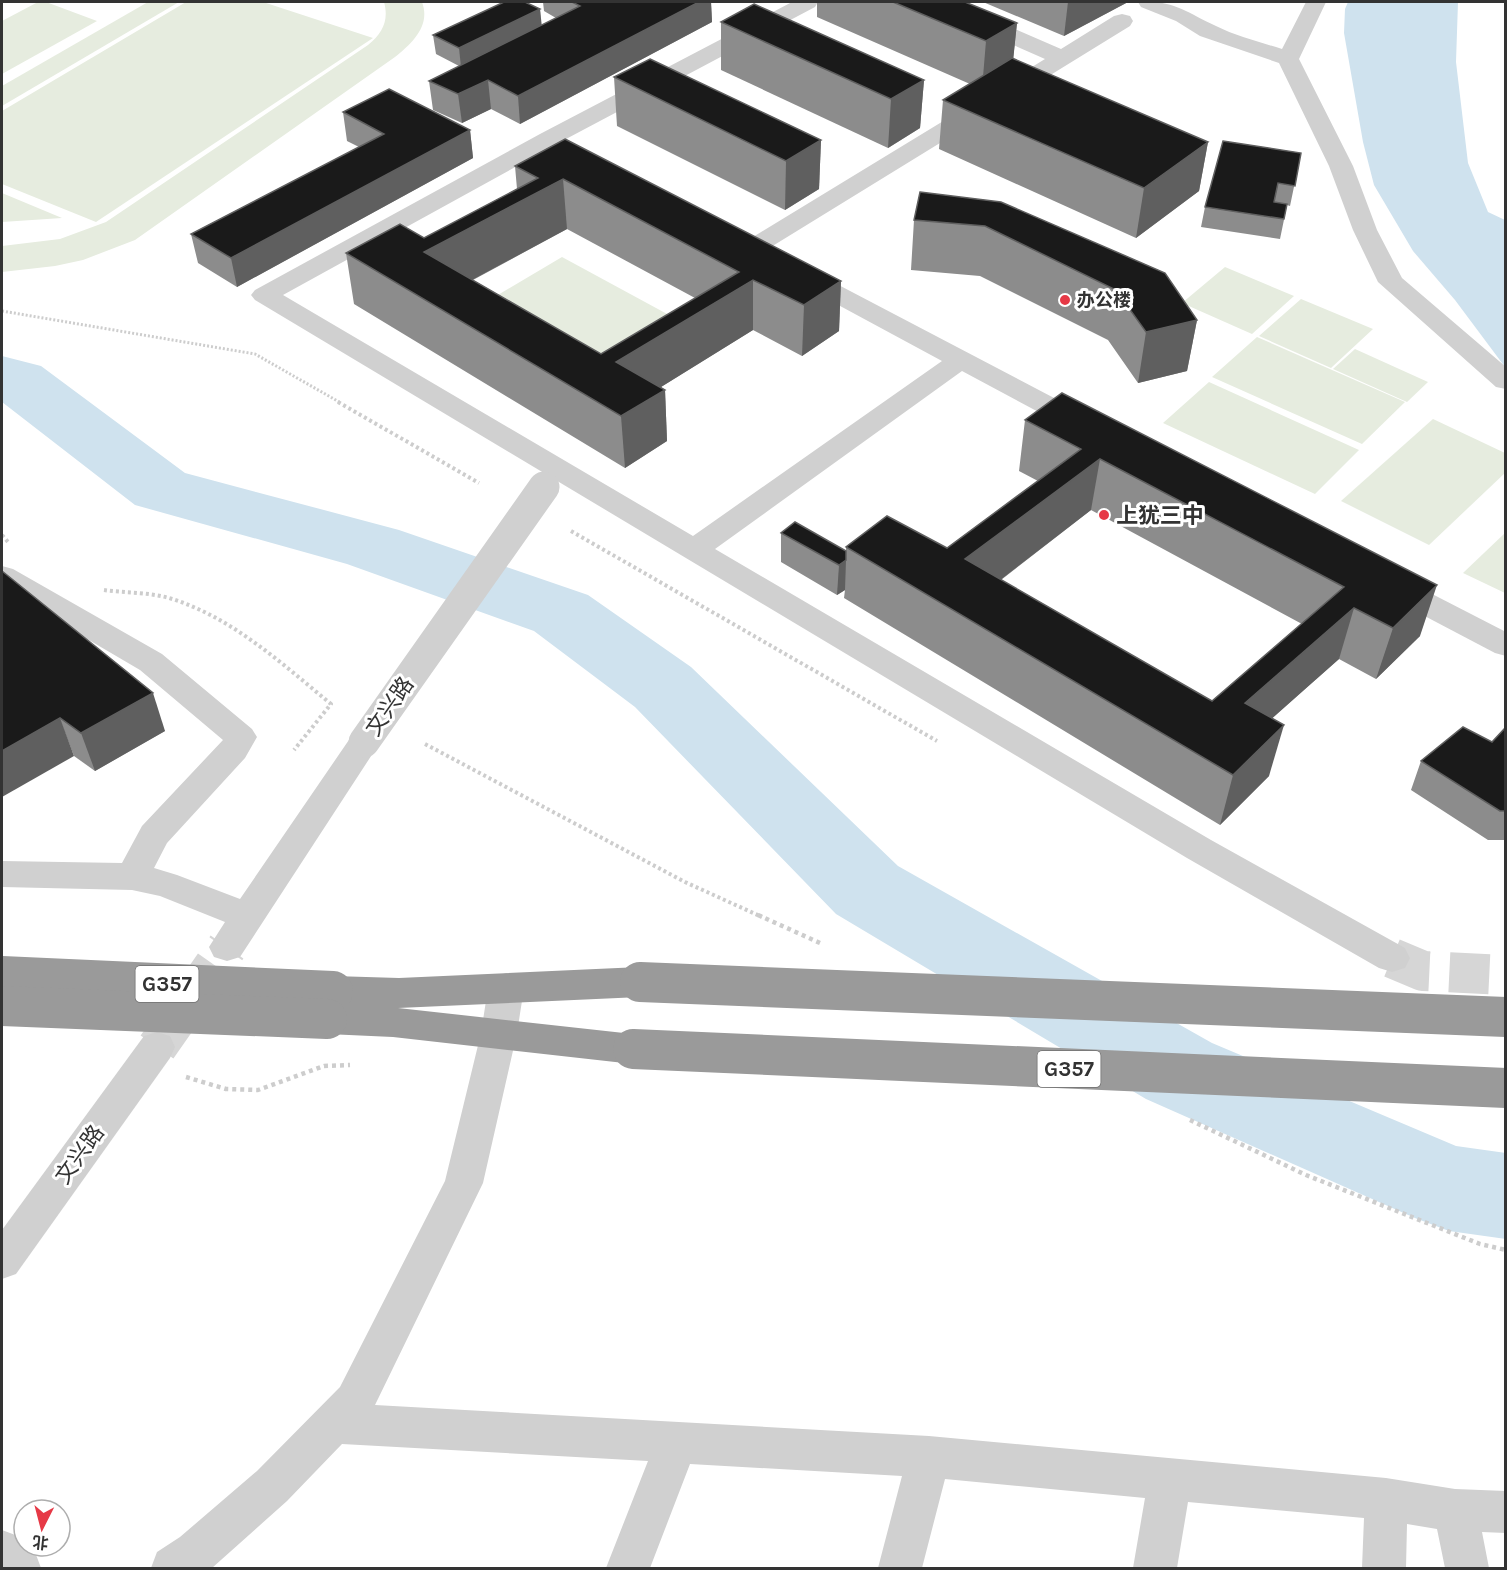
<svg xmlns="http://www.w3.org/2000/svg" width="1507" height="1570" font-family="Karla,'Noto Sans SC',sans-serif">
<rect width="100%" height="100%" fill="#fff"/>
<g fill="#e6ecdf">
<polygon points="38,2 46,2 97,21 2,74 2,21"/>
<polygon points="148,2 179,2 2,106 2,86"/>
<polygon points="186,2 263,2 373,38 96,222 2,184 2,111"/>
<path d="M384 2H422C431 26 412 43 395 57L135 240 83 260 55 266 2 272V246L60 239 106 222 368 45C383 33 389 20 384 2Z"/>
<polygon points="2,193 62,218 2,222"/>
<polygon points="562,257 680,321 605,369 486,302"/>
<polygon points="1225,267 1294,296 1252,334 1182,303"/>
<polygon points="1301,299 1373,329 1331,368 1259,336"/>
<polygon points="1257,337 1405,402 1362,444 1212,377"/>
<polygon points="1355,349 1428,382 1407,402 1333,369"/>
<polygon points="1209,382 1359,450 1315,494 1163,423"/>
<polygon points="1433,419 1505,453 1506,472 1429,545 1341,501"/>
<polygon points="1505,533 1505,593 1463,573"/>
</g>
<polygon fill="#cfe2ee" points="1348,2 1458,2 1456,62 1468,163 1488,212 1505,220 1505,367 1455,300 1413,251 1374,185 1363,142 1344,33 1345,9"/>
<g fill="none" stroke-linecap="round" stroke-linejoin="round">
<polygon fill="#cfe2ee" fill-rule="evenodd" points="2,356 41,366 185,473 399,530 588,595 691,667 898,866 1212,1043 1456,1146 1506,1153 1506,1239 1449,1231 1415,1218 1146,1099 836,914 635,707 534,631 347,564 135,505 2,402"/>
<g stroke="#d6d6d6" stroke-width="40" stroke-dasharray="40 20" stroke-linecap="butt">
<polyline points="1392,958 1423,971 1506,975"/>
<polyline points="157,1047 227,947"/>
</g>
<polyline stroke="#cdcdcd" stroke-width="3" stroke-dasharray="2 2" stroke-linecap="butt" points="2,311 255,354 341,403"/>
<g stroke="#cdcdcd" stroke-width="4" stroke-dasharray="3 3" stroke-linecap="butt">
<polyline points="338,402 479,483"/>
<polyline points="571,531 937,741"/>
<polyline points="2,535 8,542"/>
<path d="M104 590C125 593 148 592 169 598 232 617 281 663 331 704L294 750"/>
<polyline points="425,744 685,882 762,917"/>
</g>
<g stroke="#cdcdcd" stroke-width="4.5" stroke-dasharray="4 4" stroke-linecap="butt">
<polyline points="758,915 820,943"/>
<polyline points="186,1077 226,1089 258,1090 324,1066 350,1065"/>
<polyline points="1190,1120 1306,1175 1480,1244 1506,1250"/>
</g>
<g fill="#d0d0d0" fill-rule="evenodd">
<path d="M792 2H818L815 7 566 139 604 160 608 165 604 170C585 175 565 158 548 149L283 295 693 536 942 361 792 280 788 275 792 270 801 267 810 270 1096 420 1100 426 1096 432 1086 435 1076 432 962 371 715 549 1211 840 1405 948 1410 958 1405 968 1392 972 1379 968 1187 858 255 300 251 295 255 290 540 134Z"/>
<polygon points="925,2 952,2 1061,49 1114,16 1122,14 1130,16 1133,21 1130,26 761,253 752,256 743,253 739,248 743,243 1045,59 927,7"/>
<path d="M1138 2C1175 0 1185 12 1216 26 1236 36 1260 42 1282 49L1306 2H1326L1299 59 1353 166 1377 230 1402 278 1506 367V389L1496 387 1378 282 1353 230 1329 166 1279 63 1200 36 1176 21 1141 7Z"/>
<polygon points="2,566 13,569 162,654 252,729 257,737 245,758 167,843 154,868 177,875 240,899 353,734 364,730 375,734 380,742 375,750 240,957 227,961 214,957 209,947 225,922 160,896 132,890 2,887 2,861 122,863 142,826 223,740 140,670 2,589"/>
<polygon points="1390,575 1401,578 1506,632 1506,656 1495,653 1379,592 1375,585 1379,578"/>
<polygon points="506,973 519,978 524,988 517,1033 483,1183 375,1405 929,1436 1386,1478 1455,1489 1506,1491 1506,1533 1482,1532 1489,1568 1445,1568 1437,1529 1407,1524 1406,1568 1362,1568 1364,1518 1188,1502 1177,1568 1133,1568 1145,1498 945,1479 922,1568 878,1568 902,1476 690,1464 650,1568 606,1568 648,1461 342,1444 287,1501 212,1568 151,1568 157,1552 180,1537 257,1471 340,1387 445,1181 481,1033 488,988 493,978"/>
<polygon points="157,1032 170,1036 175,1047 170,1058 16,1274 2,1279 2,1230 144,1036"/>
<polygon points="2,1530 18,1536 24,1542 24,1546 28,1546 35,1552 41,1568 2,1568"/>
</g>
<polygon fill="#9a9a9a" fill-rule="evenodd" points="640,967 653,972 658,982 653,992 640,997 398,1008 633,1034 646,1038 651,1049 646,1060 633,1064 393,1037 327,1034 314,1030 309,1019 314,1008 329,1004 320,1001 315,991 320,981 333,976 399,978"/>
<polyline stroke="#d0d0d0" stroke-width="31" points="364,742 544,487"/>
<g stroke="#9a9a9a" stroke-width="40">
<polyline points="2,976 333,991"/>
<polyline points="640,982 1506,1017"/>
<polyline points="2,1006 327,1019"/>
<polyline points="633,1049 1506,1088"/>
</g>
</g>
<g fill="#8c8c8c" fill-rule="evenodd">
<polygon points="543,2 711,2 712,22 520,124 491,109 462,123 433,110 429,81 459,66 436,54 433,35 540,9 541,26 556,18 544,11"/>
<polygon points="817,2 965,2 1017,23 1013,59 1208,142 1199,191 1136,238 939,149 943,100 970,84 817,17"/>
<polygon points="983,2 1128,2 1064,36"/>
<polygon points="721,22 924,80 920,128 888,148 721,70"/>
<polygon points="614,77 821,140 819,189 785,210 617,126"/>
<polygon points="343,112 470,130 473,158 237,287 198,263 191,234 359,147 347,141"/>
<path d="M565 139 841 281 839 331 802 356 753 330 661 387 665 390 667 441 625 468 354 304 346 253 424 238 517 189 515 166ZM567 229 695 298 601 354 473 280Z"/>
<polygon points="1301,153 1290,206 1287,205 1280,239 1201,227 1205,207"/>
<polygon points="920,192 1197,320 1187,371 1138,383 1108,340 980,276 911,270 914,220"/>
<path d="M1062 393 1420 636 1376 679 1339 659 1272 718 1269 776 1220 825 844 598 845 590 837 595 781 562V533L846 551V547L947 548 1038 481 1019 471 1025 420ZM1091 510 1302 624 1212 701 1001 580Z"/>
<polygon points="2,571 165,731 95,771 74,756"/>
<polygon points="1506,727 1506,840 1488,840 1411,790 1421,761 1492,742"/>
</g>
<g fill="#5f5f5f">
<polygon points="699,2 711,2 712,22 520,124 518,96"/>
<polygon points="1068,2 1128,2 1064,36"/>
<polygon points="540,9 542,28 461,67 459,48"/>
<polygon points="1017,23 1012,71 982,89 986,41"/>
<polygon points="488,80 491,109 462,123 458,94"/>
<polygon points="924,80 920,128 888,148 891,99"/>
<polygon points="470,130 473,158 237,287 231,258"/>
<polygon points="821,140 819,189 785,210 786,161"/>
<polygon points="1208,142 1199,191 1136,238 1144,188"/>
<polygon points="563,179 567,229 431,302 424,252"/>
<polygon points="753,280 753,330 619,413 616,362"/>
<polygon points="841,281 839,331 802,356 804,305"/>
<polygon points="1197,320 1187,371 1138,383 1146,332"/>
<polygon points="665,390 667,441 625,468 621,416"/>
<polygon points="1100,459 1091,510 960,611 965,559"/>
<polygon points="846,560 845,590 837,595 839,565"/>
<polygon points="1437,585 1420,636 1376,679 1393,628"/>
<polygon points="1354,608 1339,659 1232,754 1245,703"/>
<polygon points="153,693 165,731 95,771 81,733"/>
<polygon points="60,718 74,756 2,797 2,751"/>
<polygon points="1284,725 1269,776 1220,825 1233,775"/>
</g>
<g fill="#1a1a1a" stroke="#5f5f5f" stroke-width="1.5" fill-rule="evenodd">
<polygon points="504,2 525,2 540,9 459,48 433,35"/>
<polygon points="572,2 699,2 518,96 488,80 458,94 429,81 580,6"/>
<polygon points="893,2 965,2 1017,23 986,41"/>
<polygon points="754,4 924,80 891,99 721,22"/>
<polygon points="1012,58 1208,142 1144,188 943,100"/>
<polygon points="650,59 821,140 786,161 614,77"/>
<polygon points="389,89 470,130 231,258 191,234 384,134 343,112"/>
<path d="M565 139 841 281 804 305 753 280 616 362 665 390 621 416 346 253 400 224 424 238 538 178 515 166ZM563 179 739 272 601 354 424 252Z"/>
<polygon points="1223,141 1301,153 1295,186 1278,183 1274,202 1287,204 1284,219 1205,207"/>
<polygon points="920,192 1001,202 1165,273 1197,320 1146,332 1116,290 985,226 914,220"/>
<path d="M1062 393 1437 585 1393 628 1354 608 1245 703 1284 725 1233 775 846 547 887 516 947 548 1081 449 1025 420ZM1100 459 1344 587 1212 701 965 559Z"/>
<polygon points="795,522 846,551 846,560 839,565 781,533"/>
<polygon points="2,571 153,693 81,733 60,718 2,751"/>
<polygon points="1463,727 1492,742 1506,727 1506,811 1500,811 1421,761"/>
</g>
<g fill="#e63946" stroke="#fff" stroke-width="2">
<circle cx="1065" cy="300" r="6"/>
<circle cx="1104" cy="515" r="6"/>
</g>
<g text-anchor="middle" stroke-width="6" stroke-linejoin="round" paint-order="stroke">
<g font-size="18" font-weight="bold" fill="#333" stroke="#fff" text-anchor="start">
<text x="1077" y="306">办公楼</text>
</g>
<g fill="#fff" stroke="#707070" stroke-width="1.5">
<rect x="135.5" y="966" width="63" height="36" rx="4.5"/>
<rect x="1037.5" y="1051" width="63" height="36" rx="4.5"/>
</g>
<g font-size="21" font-weight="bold" fill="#333">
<text x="167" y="991">G357</text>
<text x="1069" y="1076">G357</text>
</g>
<g font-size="22" font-weight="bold" fill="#333" stroke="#fff" text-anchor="start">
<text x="1116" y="523">上犹三中</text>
</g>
<g font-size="22" fill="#333" stroke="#fff">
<text transform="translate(389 706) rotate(-55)" y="8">文兴路</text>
<text transform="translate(79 1154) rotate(-54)" y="8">文兴路</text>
</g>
</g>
<rect width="1507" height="1570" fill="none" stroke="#333333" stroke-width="6"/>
<g transform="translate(42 1528) rotate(186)"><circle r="28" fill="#ffffff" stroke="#adadad" stroke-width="1.5"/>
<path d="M0-4.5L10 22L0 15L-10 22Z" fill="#e63946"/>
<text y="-9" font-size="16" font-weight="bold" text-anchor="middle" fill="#333333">北</text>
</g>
</svg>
